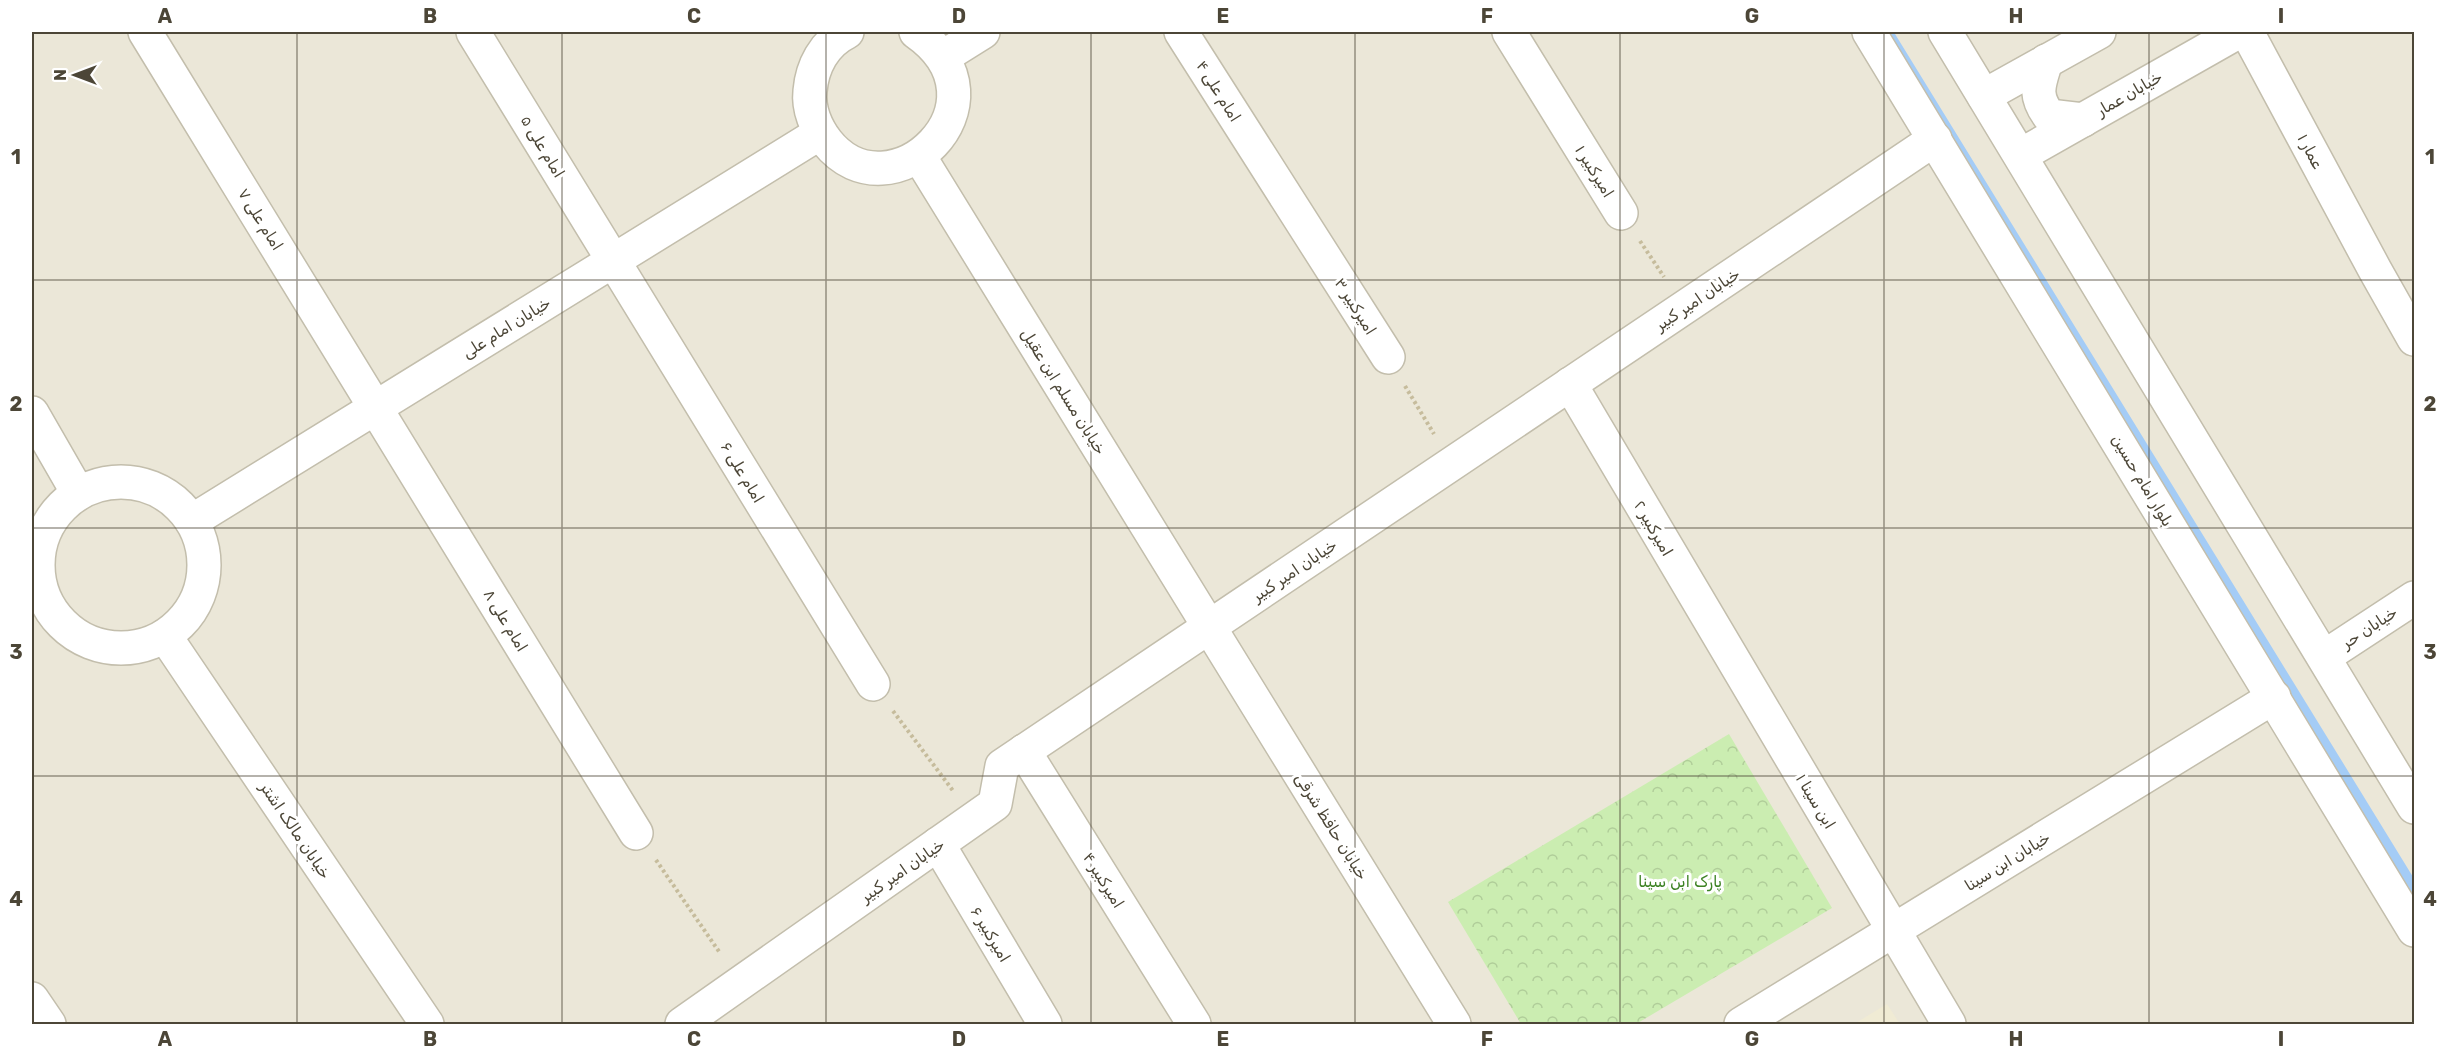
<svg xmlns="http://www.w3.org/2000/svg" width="2446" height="1056" font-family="Rubik,Cairo,sans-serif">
<defs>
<pattern id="park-crowns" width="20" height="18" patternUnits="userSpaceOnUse" patternTransform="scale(1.5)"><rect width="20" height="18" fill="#cbedb1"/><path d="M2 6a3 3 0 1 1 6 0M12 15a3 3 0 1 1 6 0" fill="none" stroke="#b0cd99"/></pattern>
</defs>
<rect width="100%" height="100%" fill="#f6f4eb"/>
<rect fill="#ebe7d8" x="32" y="32" width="2382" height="992"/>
<polygon fill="#f0ebd4" points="1887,1004 1900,1024 1854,1024"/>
<polygon fill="url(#park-crowns)" points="1729,734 1832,908 1636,1024 1521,1024 1448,902"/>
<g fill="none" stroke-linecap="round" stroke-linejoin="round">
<polyline stroke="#a4ccf6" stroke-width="10" points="1888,32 2414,888"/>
<defs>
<g id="minor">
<polyline points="145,32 636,833"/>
<polyline points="473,32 873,684"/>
<path d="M847 32C824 43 812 67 810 91 808 109 816 128 827 142 890 221 1017 103 916 32"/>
<polyline points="1181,32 1388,357"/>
<polyline points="1509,32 1621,213"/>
<polyline points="1869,32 2414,930"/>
<polyline points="1945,32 2414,807"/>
<polyline points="2247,32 2375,270 2414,339"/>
<polyline points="943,57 983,32"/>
<path d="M2046 61C2039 85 2033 94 2049 116L2083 120"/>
<polyline points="1984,96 2099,32"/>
<polyline points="2021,155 2238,32"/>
<polyline points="919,156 1454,1024"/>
<polyline points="1570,384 1949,1024"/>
<polyline points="32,413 78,493"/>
<circle cx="121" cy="565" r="83"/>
<polyline points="192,521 820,133"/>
<polyline points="165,636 427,1024"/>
<polyline points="2324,657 2414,598"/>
<polyline points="1024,751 1194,1024"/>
<polyline points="938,844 1045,1024"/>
<polyline points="32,999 49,1024"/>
<polyline points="682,1024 995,804 1002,766 1935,139"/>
<polyline points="1741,1024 2274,697"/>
</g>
</defs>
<use href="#minor" stroke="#c3beac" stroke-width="36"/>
<g stroke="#c6bc9c" stroke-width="4" stroke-dasharray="3 3" stroke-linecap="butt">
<polyline points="1640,241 1664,277"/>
<polyline points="1405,386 1434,434"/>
<polyline points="893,711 954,792"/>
<polyline points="656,860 720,953"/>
</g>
<use href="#minor" stroke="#fff" stroke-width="33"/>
</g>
<path fill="none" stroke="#4c4637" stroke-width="1.5" stroke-opacity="0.55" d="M297 32V1024M562 32V1024M826 32V1024M1091 32V1024M1355 32V1024M1620 32V1024M1884 32V1024M2149 32V1024M32 280H2414M32 528H2414M32 776H2414"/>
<g text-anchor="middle" stroke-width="6" stroke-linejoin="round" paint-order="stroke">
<g font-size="16" fill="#4c4637" stroke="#fff">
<text transform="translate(1219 91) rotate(58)" y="6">امام علی ۴</text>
<text transform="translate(2129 93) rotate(-30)" y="6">خیابان عمار</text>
<text transform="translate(543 146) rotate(59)" y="6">امام علی ۵</text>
<text transform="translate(2311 151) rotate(62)" y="6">عمار ۱</text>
<text transform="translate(1595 171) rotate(58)" y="6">امیرکبیر ۱</text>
<text transform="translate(261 219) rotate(58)" y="6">امام علی ۷</text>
<text transform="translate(1697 299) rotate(-34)" y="6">خیابان امیر کبیر</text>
<text transform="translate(1356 306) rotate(58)" y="6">امیرکبیر ۳</text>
<text transform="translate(506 327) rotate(-32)" y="6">خیابان امام علی</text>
<text transform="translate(1064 391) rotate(58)" y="6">خیابان مسلم ابن عقیل</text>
<text transform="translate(743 472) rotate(59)" y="6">امام علی ۶</text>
<text transform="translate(2143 480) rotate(59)" y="6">بلوار امام حسین</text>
<text transform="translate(1654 528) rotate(60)" y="6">امیرکبیر ۲</text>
<text transform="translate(1294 570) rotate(-34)" y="6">خیابان امیر کبیر</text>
<text transform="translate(506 620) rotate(59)" y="6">امام علی ۸</text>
<text transform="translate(2369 627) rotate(-33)" y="6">خیابان حر</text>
<text transform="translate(1816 801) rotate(59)" y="6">ابن سینا ۱</text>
<text transform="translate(1332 826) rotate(58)" y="6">خیابان حافظ شرقی</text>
<text transform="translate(296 830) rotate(56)" y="6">خیابان مالک اشتر</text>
<text transform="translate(2007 861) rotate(-32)" y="6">خیابان ابن سینا</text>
<text transform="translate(902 870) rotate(-35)" y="6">خیابان امیر کبیر</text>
<text transform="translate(1104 880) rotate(58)" y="6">امیرکبیر ۴</text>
<text transform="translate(991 934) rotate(59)" y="6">امیرکبیر ۶</text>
</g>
<g font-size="16" fill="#3e8325" stroke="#fff">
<text x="1680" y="887">پارک ابن سینا</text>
</g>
</g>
<rect width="2446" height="1056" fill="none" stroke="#ffffff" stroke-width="66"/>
<g transform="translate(75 75) rotate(270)" stroke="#ffffff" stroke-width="4.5" paint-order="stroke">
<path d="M0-4.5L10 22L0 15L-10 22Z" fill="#4c4637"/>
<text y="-9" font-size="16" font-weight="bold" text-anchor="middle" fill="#4c4637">N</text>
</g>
<rect x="33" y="33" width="2380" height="990" fill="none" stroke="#4c4637" stroke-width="2"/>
<g font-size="20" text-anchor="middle" font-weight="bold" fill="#4c4637">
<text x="165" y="23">A</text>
<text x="430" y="23">B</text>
<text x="694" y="23">C</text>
<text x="959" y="23">D</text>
<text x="1223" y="23">E</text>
<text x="1487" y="23">F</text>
<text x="1752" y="23">G</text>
<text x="2016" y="23">H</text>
<text x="2281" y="23">I</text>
<text x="16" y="164">1</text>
<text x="2430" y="164">1</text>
<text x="16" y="411">2</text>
<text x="2430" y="411">2</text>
<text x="16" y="659">3</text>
<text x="2430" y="659">3</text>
<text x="16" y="906">4</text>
<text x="2430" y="906">4</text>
<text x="165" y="1046">A</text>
<text x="430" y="1046">B</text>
<text x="694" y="1046">C</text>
<text x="959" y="1046">D</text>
<text x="1223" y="1046">E</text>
<text x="1487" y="1046">F</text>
<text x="1752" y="1046">G</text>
<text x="2016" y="1046">H</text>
<text x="2281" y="1046">I</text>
</g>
</svg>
